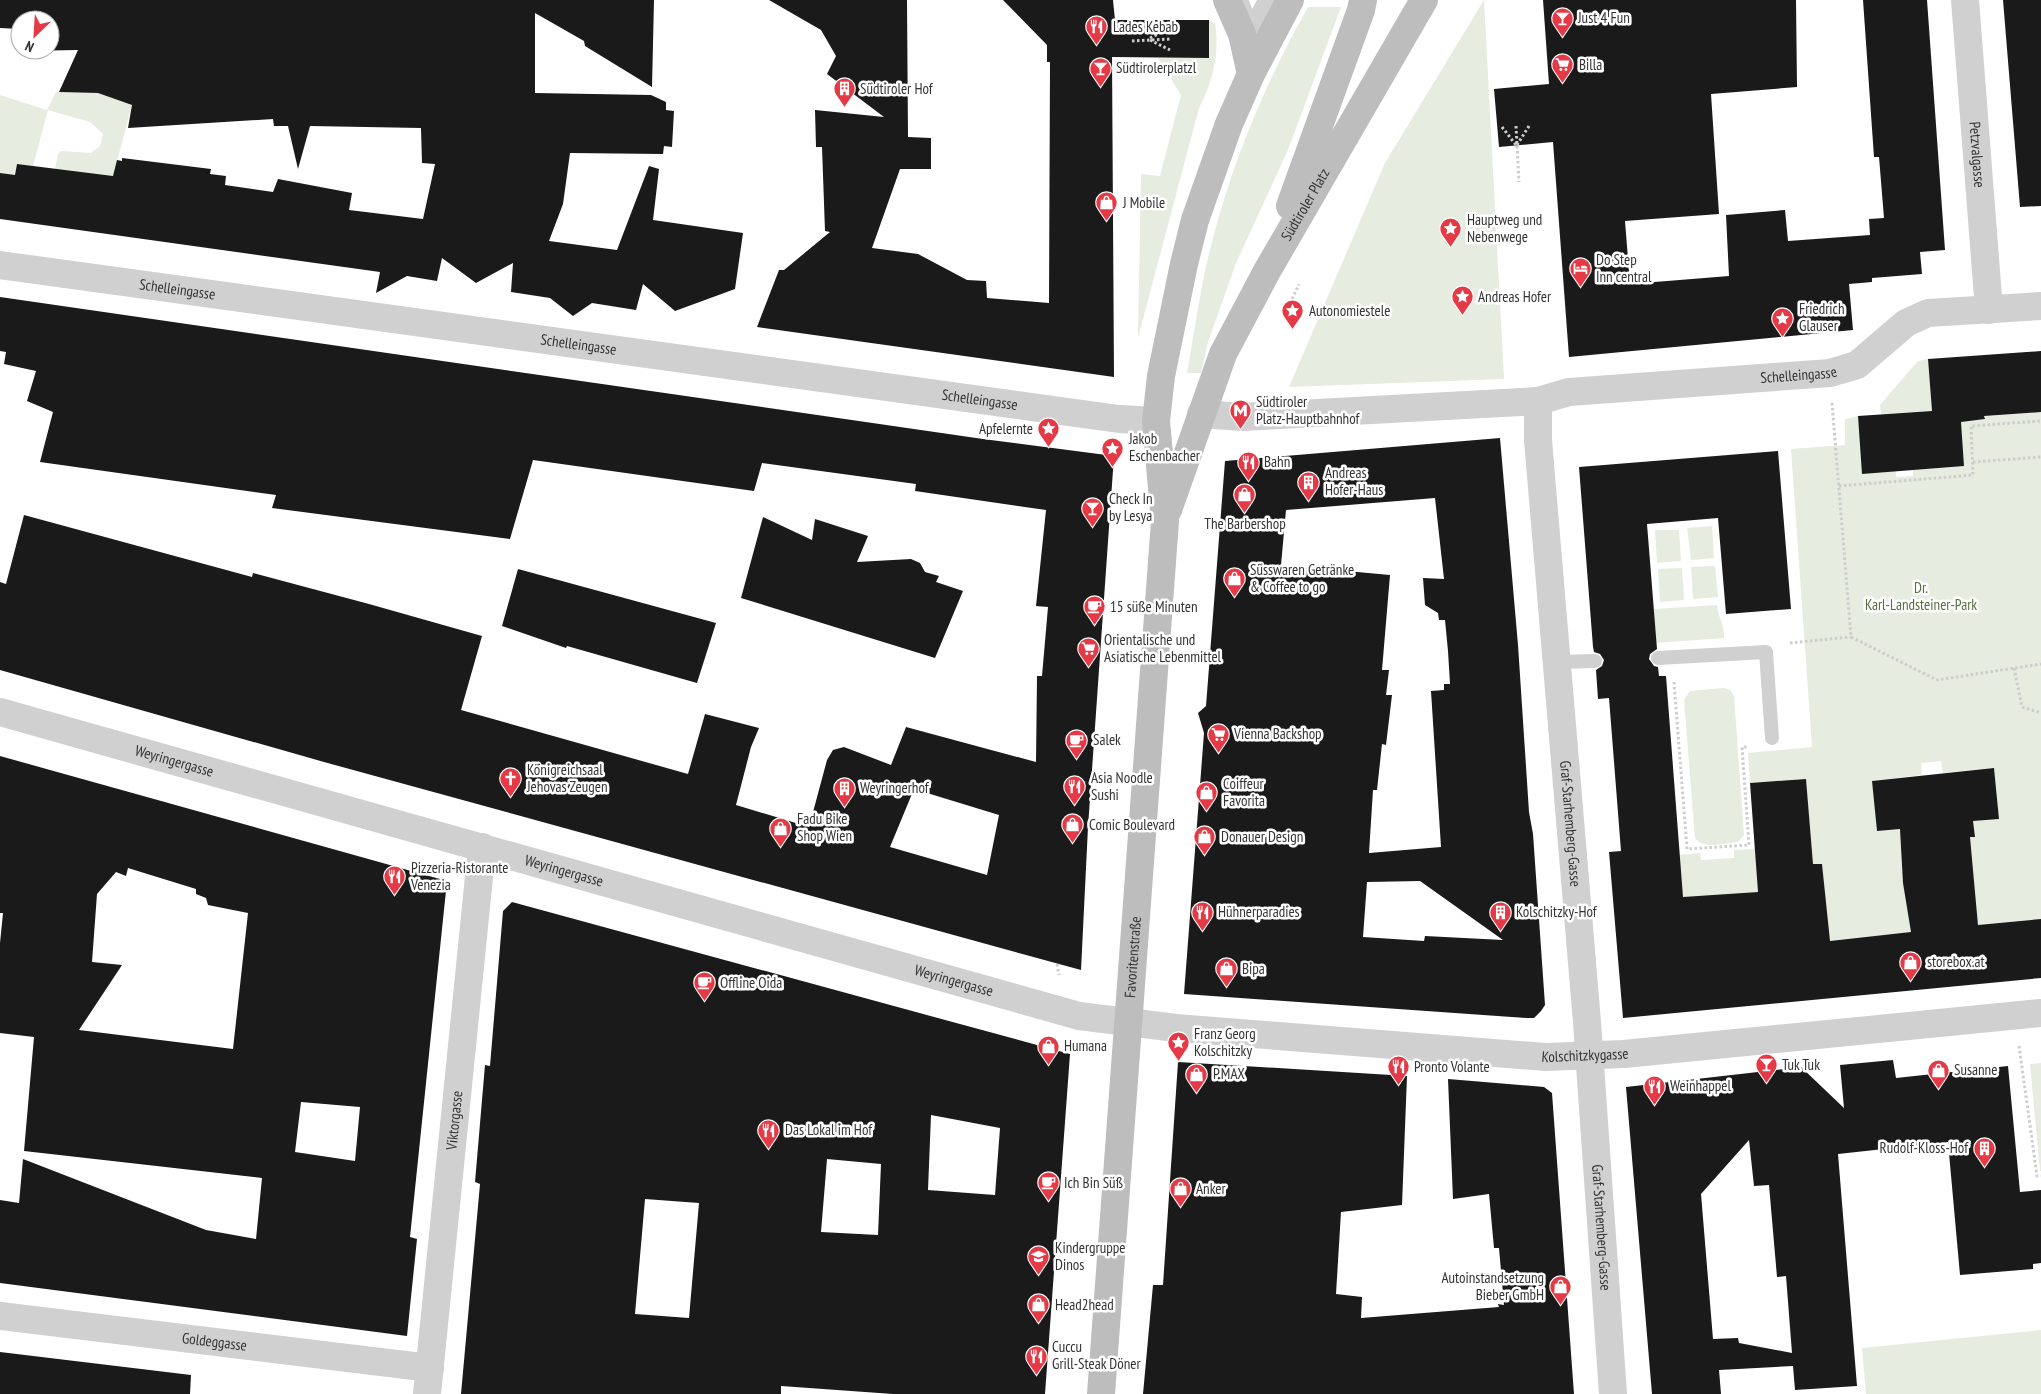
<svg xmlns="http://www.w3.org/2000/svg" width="2041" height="1394" font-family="'PT Sans Narrow',sans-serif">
<rect width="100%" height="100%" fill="#fff"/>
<g fill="#e6ecdf">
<polygon points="1484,0 1504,379 1289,387 1385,163"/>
<path d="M1308 7H1341L1288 150 1236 263 1208 342 1201 373H1187C1195 329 1201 282 1213 238 1234 157 1267 80 1308 7Z"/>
<path d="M1209 20 1215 23C1220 53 1213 81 1199 108L1138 338 1141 174 1160 176 1181 95 1158 58H1209Z"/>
<polygon points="56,92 98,93 132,105 113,176 55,169 58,154 61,151 91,153 100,146 103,134 90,122 48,110 33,166 17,164 15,175 0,173 0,95 47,110"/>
<polygon points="1928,359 1932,411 1881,414 1880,405 1918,361"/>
<polygon points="2041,412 2041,919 1978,925 1970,837 1975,836 1973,821 1999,819 1994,768 1943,773 1941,761 1921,763 1922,775 1872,781 1877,831 1903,829 1918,932 1829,941 1822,864 1813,864 1806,779 1750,783 1748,753 1812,747 1791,449 1845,445 1845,419 1858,416 1863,474 1896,471 1896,477 1913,476 1913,470 1964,466 1960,414 1969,421 1985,419 1984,416"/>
<polygon points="1712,526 1714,558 1691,560 1687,528"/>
<polygon points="1655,530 1679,530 1681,561 1657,563"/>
<polygon points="1715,566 1718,597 1693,599 1691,567"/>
<polygon points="1682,568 1684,600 1660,602 1658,569"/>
<path d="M1717 605C1718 618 1725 625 1724 638L1656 643 1654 609Z"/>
<path d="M1724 688 1730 690 1734 696 1744 835 1738 842C1725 843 1703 850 1695 838L1684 700 1690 691Z"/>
<polygon points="1755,849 1758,892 1676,898 1679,855 1700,853 1701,860 1734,858 1734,850"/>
<polygon points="2041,1063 2041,1171 2040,1171 2030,1064"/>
<polygon points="2041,1330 2041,1394 1866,1394 1862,1348"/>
</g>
<g fill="#1a1a1a" fill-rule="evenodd">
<polygon points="0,0 654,0 652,87 585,46 584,41 535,13 535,93 651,95 666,102 666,110 674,111 672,147 664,146 663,154 570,153 563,204 549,241 617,250 649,166 659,169 653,220 743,233 735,289 675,311 643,284 636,310 592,303 573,316 550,298 511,292 513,263 476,283 442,258 437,281 407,276 376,293 380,272 0,219 0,173 15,175 17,164 113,176 117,160 122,161 122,158 211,169 210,174 226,176 225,185 273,192 278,179 352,193 349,210 423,219 435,164 422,163 421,128 310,126 298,169 288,126 274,126 273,119 128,128 132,105 98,93 59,92 78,50 23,51 50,50 50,20 20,20 20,29 0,28"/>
<polygon points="769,0 907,0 908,137 931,138 931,169 900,169 872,248 918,254 967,280 986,281 987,298 1049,303 1050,62 1047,62 1047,45 1003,0 1113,0 1115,20 1209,20 1209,58 1112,57 1114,377 757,327 779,270 784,270 830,232 825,231 822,147 816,147 815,110 884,117 827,74 836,56 821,30"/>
<polygon points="1543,0 1796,0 1797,87 1711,94 1719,214 1625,221 1630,284 1729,276 1726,215 1785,210 1788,241 1870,235 1869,219 1884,218 1879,157 1874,157 1863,0 1927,0 1945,250 1920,252 1922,274 1872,278 1872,282 1849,284 1853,330 1569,357 1553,142 1499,147 1494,89 1549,84"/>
<polygon points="2003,0 2041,0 2041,206 2020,207"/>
<path d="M0 297 983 439 1114 456 1088 827 1081 970 324 762 0 670V582L6 584 24 515 252 577 253 573 369 604 482 636 461 710 688 774 705 714 759 728 751 747 736 805 809 827 827 760 833 750 844 747 891 765 906 727 1036 762 1037 676H1042L1048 607 1036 606 1046 510 915 491 916 484 762 463 754 491 533 460 510 539 272 508 276 495 40 462 53 412 27 401 36 371 4 364 6 352 0 351ZM914 789 999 815 987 875 890 847Z"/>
<polygon points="2041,351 2041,412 1984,416 1985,419 1961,422 1964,466 1862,474 1858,416 1932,411 1928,359"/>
<path d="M1500 438 1518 645 1529 812 1533 834 1545 1005 1541 1011 1534 1018H1527L1184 994 1204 733 1198 713 1206 706 1225 461ZM1435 498 1444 579 1423 578 1425 605 1438 613 1439 620H1445L1448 651 1450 684H1444V690L1431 691 1441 847 1369 853 1373 790H1377L1382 744 1386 745 1392 695H1386L1389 670H1382L1390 575 1281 565 1286 510ZM1420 881 1503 940 1425 936 1424 941 1363 937 1367 882Z"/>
<polygon points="1778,451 1791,609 1726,614 1718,518 1647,524 1657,649 1650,654 1649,659 1654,666 1658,667 1659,676 1666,676 1683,897 1758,892 1750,783 1806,779 1813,864 1822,864 1830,941 1911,932 1903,883 1900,829 1877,831 1872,781 1994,768 1999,819 1973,821 1975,837 1970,837 1978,925 2041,919 2041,978 1623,1018 1609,852 1621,851 1609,698 1598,699 1596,670 1602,666 1604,660 1600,654 1594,652 1593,647 1579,467"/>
<polygon points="763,517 812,540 815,519 868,536 857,562 911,559 920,563 925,572 939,576 936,582 963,591 935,658 741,598"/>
<polygon points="518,569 716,623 697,683 567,646 566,648 502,626"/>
<path d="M0 756 447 881 410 1237 417 1239 407 1336 0 1283V1200L19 1203 23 1159 206 1230 256 1239 262 1178 24 1151 34 1037 0 1033V943L3 913H0ZM128 868 196 889V894L206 898 208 905 248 913 233 1049 79 1030 122 965 92 962 97 894 116 872 126 876ZM301 1102 360 1107 355 1161 295 1152Z"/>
<path d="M512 902 1070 1054 1045 1394H893L781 1386V1394H461L480 1184 475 1182 485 1065 490 1066 503 911ZM931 1115 1000 1128 995 1195 928 1190ZM827 1159 881 1164 878 1235 821 1232ZM645 1199 699 1203 689 1318 635 1314Z"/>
<path d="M1893 1060 1896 1078 2008 1066 2020 1192 2041 1190V1263L2033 1264V1269L1960 1275 1948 1142 1838 1154 1857 1386 1795 1390 1793 1366 1719 1370 1721 1394H1652L1626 1087 1801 1067 1844 1108 1840 1065ZM1749 1140 1754 1186 1769 1185 1777 1277 1786 1276 1792 1353 1739 1343 1738 1338 1713 1339 1701 1194Z"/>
<polygon points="1178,1062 1407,1076 1402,1205 1341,1212 1336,1294 1362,1297 1361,1318 1499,1307 1498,1304 1504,1305 1499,1248 1494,1248 1489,1194 1453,1199 1448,1079 1544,1087 1552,1093 1574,1394 1143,1394 1153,1285 1163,1285"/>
<polygon points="0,1352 191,1375 190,1394 0,1394"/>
</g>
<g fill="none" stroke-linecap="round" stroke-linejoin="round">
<g stroke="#cdcdcd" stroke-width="3" stroke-dasharray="2.5 2.5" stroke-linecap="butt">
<polyline points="1150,38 1170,28"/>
<polyline points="1150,40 1170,50"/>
<polyline points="1132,41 1170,39"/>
<polyline points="1516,126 1519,182"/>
<polyline points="1502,127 1516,145"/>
<polyline points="1517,145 1529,126"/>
<polyline points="1288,308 1299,284"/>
<polyline points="1832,403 1851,637 1937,680 2041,664"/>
<polyline points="1973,462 2041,457"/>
<polyline points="1839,486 1973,475 1971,426 2041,421"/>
<polyline points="1790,643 1851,637"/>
<polyline points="2014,668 2022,707 2041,713"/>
<polyline points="1674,682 1687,849 1749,845 1742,747 1748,747"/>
<polyline points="1057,964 1059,975"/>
<polyline points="2019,1046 2037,1176 2041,1176"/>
</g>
<g stroke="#d0d0d0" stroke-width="14">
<polyline points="1658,658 1766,652 1772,738"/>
<polyline points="1558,662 1595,661"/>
</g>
<polyline stroke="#d0d0d0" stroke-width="21" points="1240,6 1247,26 1250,28 1255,26 1269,0"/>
<g stroke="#d0d0d0" stroke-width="28">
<path id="s1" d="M1965 0 1989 310"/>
<path id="s2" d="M0 265 1119 419 1156 421"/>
<path id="s3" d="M1538 401V440L1587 1022 1613 1394"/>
<path id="s4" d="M1201 414 1242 417 1538 401 1569 392 1830 373 1857 365 1906 323 1928 313 2041 306"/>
<path id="s5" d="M0 712 1079 1016 1176 1028 1546 1057 1624 1054 2041 1013"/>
<path id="s6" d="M0 1316 430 1368"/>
<path id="s7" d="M427 1394 482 847"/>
</g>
<g stroke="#bdbdbd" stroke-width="28">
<polyline points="1227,0 1242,34 1251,74"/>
<polyline points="1290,206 1361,10 1363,0"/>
<path id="s8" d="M1168 510 1223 354 1267 271 1424 0"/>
<path id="s9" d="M1101 1394 1165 521 1156 421 1161 376 1184 264 1195 220 1229 124 1251 74 1290 0"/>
</g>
</g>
<defs>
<symbol id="bar-pin" viewBox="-11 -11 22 30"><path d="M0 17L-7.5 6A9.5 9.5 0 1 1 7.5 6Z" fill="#e63946" stroke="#fff"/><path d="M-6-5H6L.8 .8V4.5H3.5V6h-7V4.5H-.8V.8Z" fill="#fff"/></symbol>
<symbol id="restaurant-pin" viewBox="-11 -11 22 30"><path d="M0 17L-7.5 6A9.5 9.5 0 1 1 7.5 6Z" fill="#e63946" stroke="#fff"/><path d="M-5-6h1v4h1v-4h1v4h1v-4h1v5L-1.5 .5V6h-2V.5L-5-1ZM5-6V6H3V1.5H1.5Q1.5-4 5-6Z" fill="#fff"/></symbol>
<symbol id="supermarket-pin" viewBox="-11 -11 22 30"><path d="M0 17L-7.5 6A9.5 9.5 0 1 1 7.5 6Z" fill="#e63946" stroke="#fff"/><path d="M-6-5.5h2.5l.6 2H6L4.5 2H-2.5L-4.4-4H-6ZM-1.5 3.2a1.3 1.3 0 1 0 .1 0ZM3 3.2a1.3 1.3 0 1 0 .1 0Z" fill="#fff"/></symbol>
<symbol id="building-pin" viewBox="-11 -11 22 30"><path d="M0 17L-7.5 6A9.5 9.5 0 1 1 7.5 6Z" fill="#e63946" stroke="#fff"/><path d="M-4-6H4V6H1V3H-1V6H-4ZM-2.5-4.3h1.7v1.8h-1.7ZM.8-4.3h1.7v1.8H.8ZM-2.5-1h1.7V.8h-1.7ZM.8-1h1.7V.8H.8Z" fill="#fff"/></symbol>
<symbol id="shop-pin" viewBox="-11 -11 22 30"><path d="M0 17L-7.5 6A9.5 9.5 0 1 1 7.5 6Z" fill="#e63946" stroke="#fff"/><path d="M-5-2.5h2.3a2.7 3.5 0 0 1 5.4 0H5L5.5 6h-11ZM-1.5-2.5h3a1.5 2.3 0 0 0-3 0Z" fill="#fff"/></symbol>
<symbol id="sight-pin" viewBox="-11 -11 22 30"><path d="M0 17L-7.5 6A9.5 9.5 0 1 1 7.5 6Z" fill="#e63946" stroke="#fff"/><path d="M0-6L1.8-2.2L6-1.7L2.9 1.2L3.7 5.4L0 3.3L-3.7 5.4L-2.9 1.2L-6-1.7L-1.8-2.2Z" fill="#fff"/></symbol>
<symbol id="hotel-pin" viewBox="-11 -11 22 30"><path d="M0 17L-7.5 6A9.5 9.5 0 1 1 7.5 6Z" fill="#e63946" stroke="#fff"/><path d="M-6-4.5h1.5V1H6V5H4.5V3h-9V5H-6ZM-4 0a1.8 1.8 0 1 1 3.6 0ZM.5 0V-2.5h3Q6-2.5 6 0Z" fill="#fff"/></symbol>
<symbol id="metro-pin" viewBox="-11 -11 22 30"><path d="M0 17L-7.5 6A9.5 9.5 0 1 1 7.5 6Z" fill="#e63946" stroke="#fff"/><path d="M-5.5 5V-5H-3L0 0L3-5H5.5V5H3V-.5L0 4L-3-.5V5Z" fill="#fff"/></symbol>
<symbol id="cafe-pin" viewBox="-11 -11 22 30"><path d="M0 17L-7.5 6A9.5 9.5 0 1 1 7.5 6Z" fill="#e63946" stroke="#fff"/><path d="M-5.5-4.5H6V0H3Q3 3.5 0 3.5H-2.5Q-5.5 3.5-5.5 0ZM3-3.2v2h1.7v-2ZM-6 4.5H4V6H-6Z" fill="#fff"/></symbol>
<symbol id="church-pin" viewBox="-11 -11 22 30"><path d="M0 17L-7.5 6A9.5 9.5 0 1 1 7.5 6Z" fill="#e63946" stroke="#fff"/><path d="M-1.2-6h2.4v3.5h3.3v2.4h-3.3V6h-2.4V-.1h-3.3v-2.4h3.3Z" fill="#fff"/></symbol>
<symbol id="school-pin" viewBox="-11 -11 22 30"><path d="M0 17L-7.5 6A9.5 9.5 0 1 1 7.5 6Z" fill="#e63946" stroke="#fff"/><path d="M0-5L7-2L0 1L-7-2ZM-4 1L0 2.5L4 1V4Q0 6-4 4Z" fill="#fff"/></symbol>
</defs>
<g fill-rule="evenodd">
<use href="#bar-pin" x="1550" y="6" width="25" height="34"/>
<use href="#restaurant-pin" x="1084" y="14" width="25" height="34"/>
<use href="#supermarket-pin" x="1550" y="52" width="25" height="34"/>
<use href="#bar-pin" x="1088" y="56" width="25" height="34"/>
<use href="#building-pin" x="832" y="76" width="25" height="34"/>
<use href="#shop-pin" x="1094" y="190" width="25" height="34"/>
<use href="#sight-pin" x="1438" y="216" width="25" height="34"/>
<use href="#hotel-pin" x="1568" y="256" width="25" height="34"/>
<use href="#sight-pin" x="1450" y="284" width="25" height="34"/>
<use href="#sight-pin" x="1280" y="298" width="25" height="34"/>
<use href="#sight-pin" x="1770" y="306" width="25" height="34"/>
<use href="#metro-pin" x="1228" y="398" width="25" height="34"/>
<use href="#sight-pin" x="1036" y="416" width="25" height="34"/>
<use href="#sight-pin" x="1100" y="436" width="25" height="34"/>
<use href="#restaurant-pin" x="1236" y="450" width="25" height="34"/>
<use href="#building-pin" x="1296" y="470" width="25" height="34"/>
<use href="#shop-pin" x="1232" y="482" width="25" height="34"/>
<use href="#bar-pin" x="1080" y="496" width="25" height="34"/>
<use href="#shop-pin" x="1222" y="566" width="25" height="34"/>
<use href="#cafe-pin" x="1082" y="594" width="25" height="34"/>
<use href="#supermarket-pin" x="1076" y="636" width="25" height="34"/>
<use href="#supermarket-pin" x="1206" y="722" width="25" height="34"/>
<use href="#cafe-pin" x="1064" y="728" width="25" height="34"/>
<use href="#church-pin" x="498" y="766" width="25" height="34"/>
<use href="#restaurant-pin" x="1062" y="774" width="25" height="34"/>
<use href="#building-pin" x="832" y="776" width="25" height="34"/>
<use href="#shop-pin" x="1194" y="780" width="25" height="34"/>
<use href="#shop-pin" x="1060" y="812" width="25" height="34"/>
<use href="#shop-pin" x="768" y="816" width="25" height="34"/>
<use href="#shop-pin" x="1192" y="824" width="25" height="34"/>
<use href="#restaurant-pin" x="382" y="864" width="25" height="34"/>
<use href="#restaurant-pin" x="1190" y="900" width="25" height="34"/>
<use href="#building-pin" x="1488" y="900" width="25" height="34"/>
<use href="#shop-pin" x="1898" y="950" width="25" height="34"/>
<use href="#shop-pin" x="1214" y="956" width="25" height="34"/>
<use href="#cafe-pin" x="692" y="970" width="25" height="34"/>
<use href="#sight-pin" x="1166" y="1030" width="25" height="34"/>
<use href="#shop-pin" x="1036" y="1034" width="25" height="34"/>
<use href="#bar-pin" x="1754" y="1052" width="25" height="34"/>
<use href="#restaurant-pin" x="1386" y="1054" width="25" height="34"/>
<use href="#shop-pin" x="1926" y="1058" width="25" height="34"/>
<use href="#shop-pin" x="1184" y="1062" width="25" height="34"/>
<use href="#restaurant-pin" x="1642" y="1074" width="25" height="34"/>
<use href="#restaurant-pin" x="756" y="1118" width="25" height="34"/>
<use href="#building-pin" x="1972" y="1136" width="25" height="34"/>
<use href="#cafe-pin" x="1036" y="1170" width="25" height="34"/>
<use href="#shop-pin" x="1168" y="1176" width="25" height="34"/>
<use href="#school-pin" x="1026" y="1244" width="25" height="34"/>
<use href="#shop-pin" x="1548" y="1274" width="25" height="34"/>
<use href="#shop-pin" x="1026" y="1292" width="25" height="34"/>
<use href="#restaurant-pin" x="1024" y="1344" width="25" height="34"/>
</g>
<g text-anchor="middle" stroke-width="5" stroke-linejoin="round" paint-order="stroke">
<g font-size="15" fill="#333" stroke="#fff" text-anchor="start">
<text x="1578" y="23">Just 4 Fun</text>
<text x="1113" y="32">Lades Kebab</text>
<text x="1579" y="70">Billa</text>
<text x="1116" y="73">Südtirolerplatzl</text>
<text x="860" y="94">Südtiroler Hof</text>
<text x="1123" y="208">J Mobile</text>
<text x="1467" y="225">Hauptweg und<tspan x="1467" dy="17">Nebenwege</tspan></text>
<text x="1596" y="265">Do Step<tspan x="1596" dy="17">Inn central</tspan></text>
<text x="1478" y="302">Andreas Hofer</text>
<text x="1799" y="314">Friedrich<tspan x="1799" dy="17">Glauser</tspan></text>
<text x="1309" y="316">Autonomiestele</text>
<text x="1256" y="407">Südtiroler<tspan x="1256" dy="17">Platz-Hauptbahnhof</tspan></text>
<text x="1033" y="434" text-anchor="end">Apfelernte</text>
<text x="1129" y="444">Jakob<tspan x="1129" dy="17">Eschenbacher</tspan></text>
<text x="1264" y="467">Bahn</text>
<text x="1325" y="478">Andreas<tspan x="1325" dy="17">Hofer-Haus</tspan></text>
<text x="1109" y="504">Check In<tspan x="1109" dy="17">by Lesya</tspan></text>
<text x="1245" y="529" text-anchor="middle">The Barbershop</text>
<text x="1250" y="575">Süsswaren Getränke<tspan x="1250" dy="17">&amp; Coffee to go</tspan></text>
<text x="1110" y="612">15 süße Minuten</text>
<text x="1104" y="645">Orientalische und<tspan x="1104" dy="17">Asiatische Lebenmittel</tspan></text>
<text x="1234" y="739">Vienna Backshop</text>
<text x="1093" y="745">Salek</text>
<text x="527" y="775">Königreichsaal<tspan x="527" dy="17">Jehovas Zeugen</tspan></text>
<text x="1091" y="783">Asia Noodle<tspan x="1091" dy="17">Sushi</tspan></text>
<text x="1223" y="789">Coiffeur<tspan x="1223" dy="17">Favorita</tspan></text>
<text x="860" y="793">Weyringerhof</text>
<text x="797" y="824">Fadu Bike<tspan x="797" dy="17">Shop Wien</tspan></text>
<text x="1089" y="830">Comic Boulevard</text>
<text x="1221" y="842">Donauer Design</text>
<text x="411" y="873">Pizzeria-Ristorante<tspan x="411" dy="17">Venezia</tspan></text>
<text x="1218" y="917">Hühnerparadies</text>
<text x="1516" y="917">Kolschitzky-Hof</text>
<text x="1927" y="967">storebox.at</text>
<text x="1242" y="974">Bipa</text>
<text x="720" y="988">Offline Oida</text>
<text x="1194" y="1039">Franz Georg<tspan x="1194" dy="17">Kolschitzky</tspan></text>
<text x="1064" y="1051">Humana</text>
<text x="1782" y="1070">Tuk Tuk</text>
<text x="1414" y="1072">Pronto Volante</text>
<text x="1954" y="1075">Susanne</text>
<text x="1213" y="1079">P.MAX</text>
<text x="1670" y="1091">Weinhappel</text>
<text x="785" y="1135">Das Lokal im Hof</text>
<text x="1968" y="1153" text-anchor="end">Rudolf-Kloss-Hof</text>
<text x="1064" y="1188">Ich Bin Süß</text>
<text x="1196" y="1194">Anker</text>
<text x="1055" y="1253">Kindergruppe<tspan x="1055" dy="17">Dinos</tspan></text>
<text x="1544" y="1283" text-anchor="end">Autoinstandsetzung<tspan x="1544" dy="17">Bieber GmbH</tspan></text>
<text x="1055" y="1310">Head2head</text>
<text x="1052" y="1352">Cuccu<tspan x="1052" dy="17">Grill-Steak Döner</tspan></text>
</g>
<g font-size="15" fill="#333" stroke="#fff">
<text dy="5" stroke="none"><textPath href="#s1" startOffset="155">Petzvalgasse</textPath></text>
<text dy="5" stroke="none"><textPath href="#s8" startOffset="336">Südtiroler Platz</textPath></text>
<text dy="5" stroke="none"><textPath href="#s2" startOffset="179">Schelleingasse</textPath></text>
<text dy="5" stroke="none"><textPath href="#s2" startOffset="584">Schelleingasse</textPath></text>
<text dy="5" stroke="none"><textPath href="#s4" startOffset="600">Schelleingasse</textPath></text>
<text dy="5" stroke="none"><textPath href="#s2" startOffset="989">Schelleingasse</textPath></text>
<text dy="5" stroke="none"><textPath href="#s5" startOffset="181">Weyringergasse</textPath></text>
<text dy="5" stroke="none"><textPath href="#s3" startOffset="424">Graf-Starhemberg-Gasse</textPath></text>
<text dy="5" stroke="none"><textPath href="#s5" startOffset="586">Weyringergasse</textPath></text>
<text dy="5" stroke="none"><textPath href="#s9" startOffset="438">Favoritenstraße</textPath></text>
<text dy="5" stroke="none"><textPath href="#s5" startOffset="991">Weyringergasse</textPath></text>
<text dy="5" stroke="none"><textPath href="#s5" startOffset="1629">Kolschitzkygasse</textPath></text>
<text dy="5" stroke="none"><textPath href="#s7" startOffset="275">Viktorgasse</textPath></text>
<text dy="5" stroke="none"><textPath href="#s3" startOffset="829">Graf-Starhemberg-Gasse</textPath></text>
<text dy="5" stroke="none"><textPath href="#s6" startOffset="216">Goldeggasse</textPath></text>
</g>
<g font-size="15" fill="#56703f" stroke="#fff">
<text x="1921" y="593">Dr.<tspan x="1921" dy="17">Karl-Landsteiner-Park</tspan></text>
</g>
</g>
<g transform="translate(35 35) rotate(205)"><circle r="24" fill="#ffffff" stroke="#adadad"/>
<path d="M0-4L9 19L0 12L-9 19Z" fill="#e63946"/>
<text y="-8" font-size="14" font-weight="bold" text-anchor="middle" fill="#333333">N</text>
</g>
</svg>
